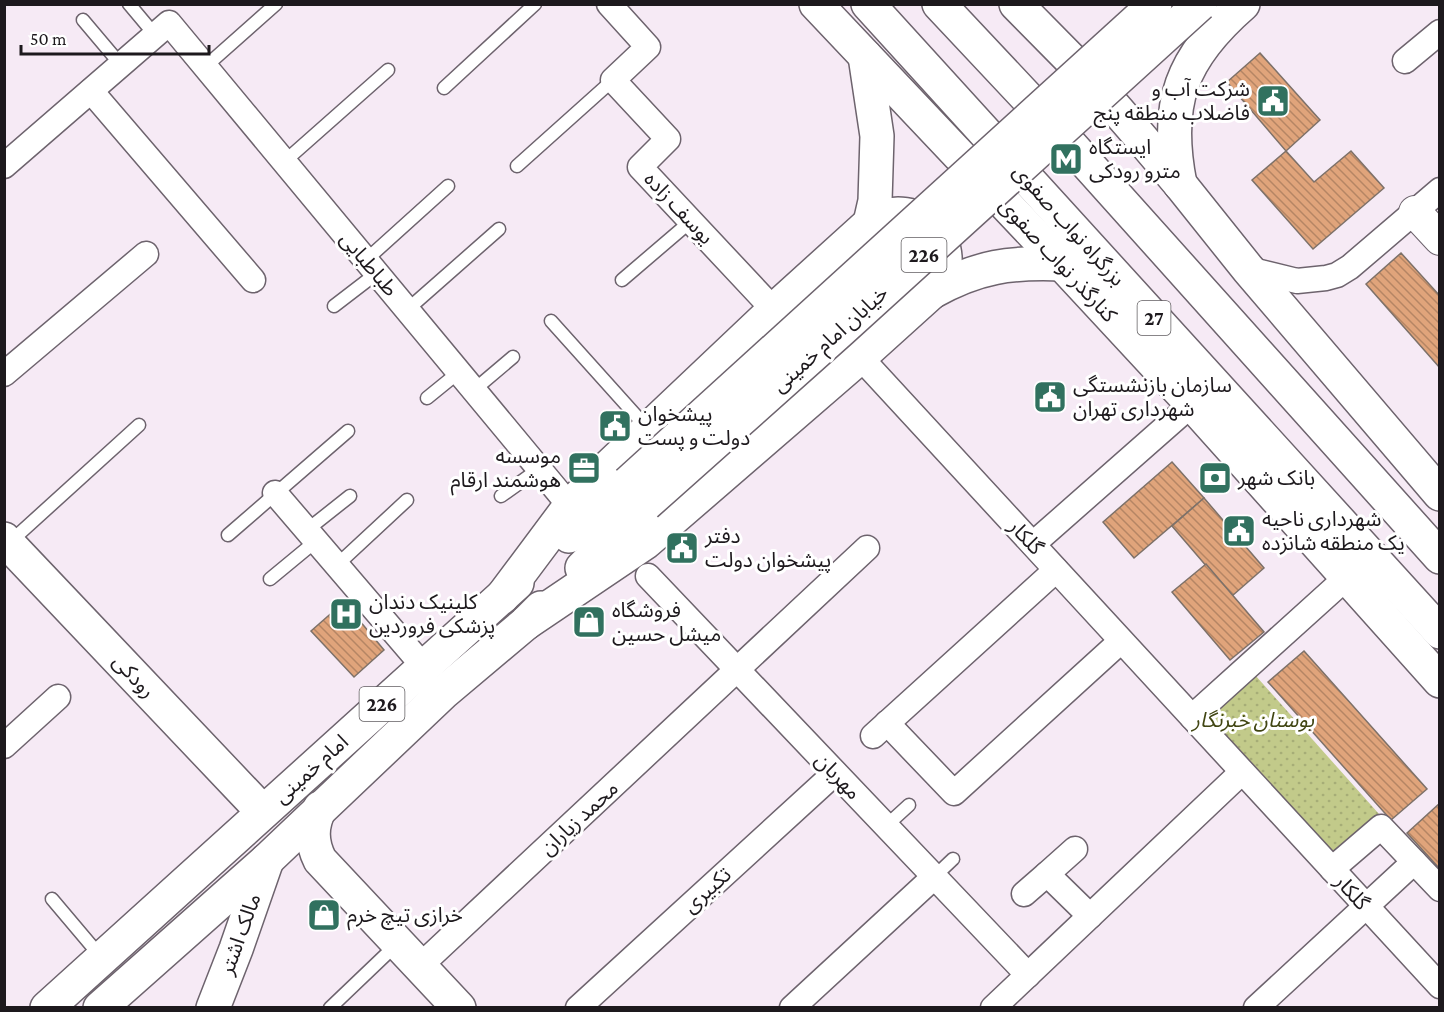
<svg xmlns="http://www.w3.org/2000/svg" width="1444" height="1012" font-family="'Crimson Pro','Noto Sans Arabic',serif">
<defs>
<pattern id="grass-dots" width="8" height="8" patternUnits="userSpaceOnUse" patternTransform="scale(1.5)"><rect width="8" height="8" fill="#c2ca8a"/><path d="M2 2h.1M6 6h.1" fill="none" stroke="#a6ad77" stroke-width="1.8" stroke-linecap="round"/></pattern>
<pattern id="building-back-hatch" width="6" height="6" patternUnits="userSpaceOnUse" patternTransform="scale(1.5)"><rect width="6" height="6" fill="#e0a47b"/><path d="M-1 5l2 2M0 0l6 6M5-1l2 2" fill="none" stroke="#b58564"/></pattern>
</defs>
<rect width="100%" height="100%" fill="#f6eaf5"/>
<polygon fill="url(#grass-dots)" points="1255,675 1379,814 1373,821 1334,857 1209,716"/>
<g fill="url(#building-back-hatch)" stroke="#7d7169" stroke-width="1.5">
<polygon points="1260,53 1320,120 1286,151 1227,82"/>
<polygon points="1286,151 1314,182 1351,151 1384,188 1313,249 1252,180"/>
<polygon points="1401,253 1440,296 1440,368 1366,284"/>
<polygon points="1172,462 1204,498 1134,558 1103,522"/>
<polygon points="1204,498 1264,568 1232,596 1172,526"/>
<polygon points="1206,564 1264,632 1230,660 1172,592"/>
<polygon points="344,602 384,650 354,677 311,631"/>
<polygon points="1304,651 1427,789 1391,820 1268,682"/>
<polygon points="1440,803 1440,869 1407,833"/>
</g>
<g fill="none" stroke-linecap="round" stroke-linejoin="round">
<defs>
<g id="service">
<polyline points="129,4 155,35"/>
<polyline points="83,20 121,65"/>
<polyline points="205,67 276,4"/>
<polyline points="444,88 535,4"/>
<polyline points="284,162 388,70"/>
<polyline points="517,166 613,80"/>
<polyline points="366,260 448,186"/>
<polyline points="622,280 691,221"/>
<polyline points="334,306 377,273"/>
<polyline points="407,310 499,229"/>
<polyline points="551,321 648,429"/>
<polyline points="474,390 513,357"/>
<polyline points="427,398 459,372"/>
<polyline points="501,496 539,469"/>
<polyline points="307,530 350,496"/>
<polyline points="228,535 348,431"/>
<polyline points="9,543 139,425"/>
<polyline points="337,565 407,500"/>
<polyline points="270,579 316,541"/>
<polyline points="886,826 909,805"/>
<polyline points="934,877 953,859"/>
<polyline points="52,899 101,957"/>
<polyline points="330,1008 397,944"/>
</g>
<g id="minor">
<polyline points="609,4 648,47 613,80 668,139 640,167 774,310"/>
<polyline points="1405,61 1440,32"/>
<polyline points="91,91 253,280"/>
<polyline points="4,166 169,23 570,506"/>
<polyline points="1248,269 1297,281 1326,278 1337,275 1350,267 1440,190"/>
<polyline points="860,357 1440,986"/>
<polyline points="4,374 146,254"/>
<polyline points="275,493 424,667"/>
<polyline points="1033,544 1192,404"/>
<polyline points="648,576 1028,975"/>
<polyline points="1192,717 1346,578"/>
<polyline points="887,723 954,793 1121,641"/>
<polyline points="873,736 1056,570"/>
<polyline points="4,746 58,697"/>
<polyline points="1075,849 1047,874 1090,916"/>
<polyline points="1332,869 1381,827 1440,889"/>
<polyline points="1024,894 1047,874"/>
<polyline points="420,966 867,548"/>
<polyline points="578,1008 835,773"/>
<polyline points="792,1008 934,877"/>
<polyline points="993,1008 1242,772"/>
<polyline points="1256,1008 1414,862"/>
</g>
<polyline id="tertiary" points="1415,212 1440,239"/>
<g id="secondary">
<polyline points="4,539 263,812"/>
<path d="M320 808C311 826 311 842 320 860L459 1008"/>
<polyline points="213,1008 236,949 267,860"/>
</g>
<g id="primary">
<polyline points="816,4 1062,264 1192,404 1440,681"/>
<polyline points="1016,4 1091,80 1131,126 1180,184 1248,269 1440,494"/>
<polyline points="865,56 877,136 875,201 870,223"/>
<path d="M1180 184C1164 103 1181 58 1243 4"/>
<path d="M932 292C978 266 1011 262 1062 264"/>
<polyline points="569,536 628,483"/>
<polyline points="582,568 646,504"/>
<path d="M502 597 570 506 603 472 774 310 870 223C918 192 970 249 932 292L860 357 646 542 526 623"/>
<polyline points="47,1008 517,583"/>
<polyline points="100,1008 267,860 444,692 526,623 541,608"/>
</g>
<g id="trunk">
<polyline points="868,4 1440,632"/>
<polyline points="939,4 1048,120 1440,557"/>
</g>
</defs>
<use href="#service" stroke="#6d636d" stroke-width="15"/>
<use href="#minor" stroke="#6d636d" stroke-width="27"/>
<use href="#tertiary" stroke="#6d636d" stroke-width="34"/>
<use href="#secondary" stroke="#6d636d" stroke-width="36"/>
<use href="#primary" stroke="#6d636d" stroke-width="36"/>
<use href="#trunk" stroke="#6d636d" stroke-width="36"/>
<use href="#service" stroke="#fff" stroke-width="12"/>
<use href="#minor" stroke="#fff" stroke-width="24"/>
<use href="#tertiary" stroke="#fff" stroke-width="32"/>
<use href="#secondary" stroke="#fff" stroke-width="33"/>
<use href="#primary" stroke="#fff" stroke-width="33"/>
<use href="#trunk" stroke="#fff" stroke-width="33"/>
<defs>
<g id="primary-bridge">
<polyline points="628,483 1155,4"/>
<polyline points="646,504 840,331 1200,4"/>
</g>
</defs>
<use href="#primary-bridge" stroke="#6d636d" stroke-width="36" stroke-linecap="butt"/>
<use href="#primary-bridge" stroke="#fff" stroke-width="33"/>
</g>
<defs>
<symbol id="civic-square" viewBox="-11 -11 22 22"><rect x="-9" y="-9" width="18" height="18" rx="4" fill="#31715f" stroke="#fff"/><path d="M-.6-6.5H3V-4.5H.6V-3L4-1V1h2V6H-6V1h2V-1L-.6-3ZM-1.2 2.5V6h2.4V2.5Z" fill="#fff"/></symbol>
<symbol id="metro-square" viewBox="-11 -11 22 22"><rect x="-9" y="-9" width="18" height="18" rx="4" fill="#31715f" stroke="#fff"/><path d="M-5.5 5V-5H-3L0 0L3-5H5.5V5H3V-.5L0 4L-3-.5V5Z" fill="#fff"/></symbol>
<symbol id="office-square" viewBox="-11 -11 22 22"><rect x="-9" y="-9" width="18" height="18" rx="4" fill="#31715f" stroke="#fff"/><path d="M-6-3h4V-5.5h4V-3h4V5H-6ZM-1-4.5V-3h2v-1.5ZM-6 0V1H6V0Z" fill="#fff"/></symbol>
<symbol id="bank-square" viewBox="-11 -11 22 22"><rect x="-9" y="-9" width="18" height="18" rx="4" fill="#31715f" stroke="#fff"/><path d="M-6-4H6V4H-6ZM0-2.3a2.3 2.3 0 1 0 0 4.6a2.3 2.3 0 1 0 0-4.6Z" fill="#fff"/></symbol>
<symbol id="hospital-square" viewBox="-11 -11 22 22"><rect x="-9" y="-9" width="18" height="18" rx="4" fill="#31715f" stroke="#fff"/><path d="M-5-5h3v3.5h4V-5h3V5h-3V1.5h-4V5h-3Z" fill="#fff"/></symbol>
<symbol id="shop-square" viewBox="-11 -11 22 22"><rect x="-9" y="-9" width="18" height="18" rx="4" fill="#31715f" stroke="#fff"/><path d="M-5-2.5h2.3a2.7 3.5 0 0 1 5.4 0H5L5.5 6h-11ZM-1.5-2.5h3a1.5 2.3 0 0 0-3 0Z" fill="#fff"/></symbol>
</defs>
<g fill-rule="evenodd">
<use href="#civic-square" x="1254" y="82" width="38" height="38"/>
<use href="#metro-square" x="1047" y="140" width="38" height="38"/>
<use href="#civic-square" x="1031" y="378" width="38" height="38"/>
<use href="#civic-square" x="596" y="407" width="38" height="38"/>
<use href="#office-square" x="565" y="449" width="38" height="38"/>
<use href="#bank-square" x="1196" y="459" width="38" height="38"/>
<use href="#civic-square" x="1220" y="512" width="38" height="38"/>
<use href="#civic-square" x="663" y="529" width="38" height="38"/>
<use href="#hospital-square" x="327" y="595" width="38" height="38"/>
<use href="#shop-square" x="570" y="603" width="38" height="38"/>
<use href="#shop-square" x="305" y="896" width="38" height="38"/>
</g>
<g text-anchor="middle" stroke-width="6" stroke-linejoin="round" paint-order="stroke">
<g fill="#fff" stroke="#615e61" stroke-width="1.5">
<rect x="901.5" y="238" width="45" height="34" rx="4.5"/>
<rect x="1137.5" y="301" width="33" height="34" rx="4.5"/>
<rect x="359.5" y="687" width="45" height="34" rx="4.5"/>
</g>
<g font-size="20" font-weight="bold" fill="#1d191d">
<text x="924" y="262">226</text>
<text x="1154" y="325">27</text>
<text x="382" y="711">226</text>
</g>
<g font-size="21" fill="#1d191d" stroke="#fff" text-anchor="start">
<text x="1250" y="96" text-anchor="end">شرکت آب و<tspan x="1250" dy="24">فاضلاب منطقه پنج</tspan></text>
<text x="1089" y="154">ایستگاه<tspan x="1089" dy="24">مترو رودکی</tspan></text>
<text x="1073" y="392">سازمان بازنشستگی<tspan x="1073" dy="24">شهرداری تهران</tspan></text>
<text x="638" y="421">پیشخوان<tspan x="638" dy="24">دولت و پست</tspan></text>
<text x="561" y="463" text-anchor="end">موسسه<tspan x="561" dy="24">هوشمند ارقام</tspan></text>
<text x="1238" y="485">بانک شهر</text>
<text x="1262" y="526">شهرداری ناحیه<tspan x="1262" dy="24">یک منطقه شانزده</tspan></text>
<text x="705" y="543">دفتر<tspan x="705" dy="24">پیشخوان دولت</tspan></text>
<text x="369" y="609">کلینیک دندان<tspan x="369" dy="24">پزشکی فروردین</tspan></text>
<text x="612" y="617">فروشگاه<tspan x="612" dy="24">میشل حسین</tspan></text>
<text x="347" y="922">خرازی تیچ خرم</text>
</g>
<g font-size="21" fill="#1d191d" stroke="#fff">
<text transform="translate(679 208) rotate(47)" y="7">یوسف زاده</text>
<text transform="translate(1069 225) rotate(48)" y="7">بزرگراه نواب صفوی</text>
<text transform="translate(1058 260) rotate(47)" y="7">کنارگذر نواب صفوی</text>
<text transform="translate(369 264) rotate(50)" y="7">طباطبایی</text>
<text transform="translate(830 339) rotate(-42)" y="7">خیابان امام خمینی</text>
<text transform="translate(1026 537) rotate(47)" y="7">گلکار</text>
<text transform="translate(134 676) rotate(47)" y="7">رودکی</text>
<text transform="translate(311 769) rotate(-42)" y="7">امام خمینی</text>
<text transform="translate(838 776) rotate(46)" y="7">مهربان</text>
<text transform="translate(579 818) rotate(-43)" y="7">محمد زیاران</text>
<text transform="translate(707 890) rotate(-42)" y="7">تکبیری</text>
<text transform="translate(1352 892) rotate(48)" y="7">گلکار</text>
<text transform="translate(240 934) rotate(-70)" y="7">مالک اشتر</text>
</g>
<g font-size="21" font-style="italic" fill="#414613" stroke="#fff">
<text x="1253" y="727">بوستان خبرنگار</text>
</g>
</g>
<rect width="1444" height="1012" fill="none" stroke="#1d191d" stroke-width="12"/>
<path d="M21 45v9h188v-9" fill="none" stroke="#1d191d" stroke-width="3"/>
<text x="30" y="45" font-size="18" fill="#1d191d" stroke="#ffffff" stroke-width="4.5" paint-order="stroke">50 m</text>
</svg>
